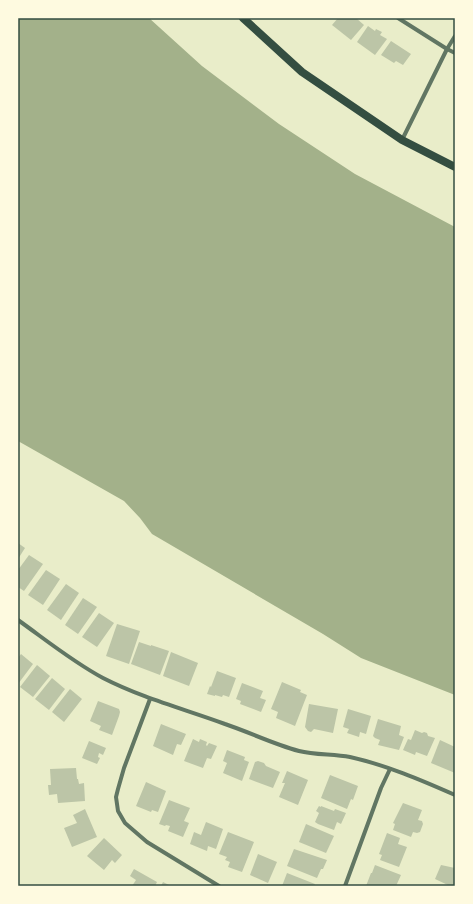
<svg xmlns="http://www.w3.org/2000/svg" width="473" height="904" font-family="'PT Sans Narrow',sans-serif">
<rect width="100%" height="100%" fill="#e9edc9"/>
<polygon fill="#a3b18a" points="18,18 149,18 202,66 279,124 355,174 455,227 455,695 361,658 323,634 152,534 140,518 124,501 18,441"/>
<g fill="#bcc5a7">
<polygon points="338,18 356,18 364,25 351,40 332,25"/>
<polygon points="368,26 375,31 376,29 382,32 380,35 387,39 375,55 357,42"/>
<polygon points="391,41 411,54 403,65 396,61 394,63 381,55"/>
<polygon points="18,543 25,548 18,559"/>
<polygon points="29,555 43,564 24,591 18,587 18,570"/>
<polygon points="46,570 60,579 43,605 28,595"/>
<polygon points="66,584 79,593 61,620 47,610"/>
<polygon points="83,598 97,607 78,634 65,625"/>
<polygon points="99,613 114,623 97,647 82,637"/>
<polygon points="117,624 140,631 129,664 106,656"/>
<polygon points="139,642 151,646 151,645 169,651 160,675 131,664"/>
<polygon points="171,652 198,663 189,686 163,676"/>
<polygon points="21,654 33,664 18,684 18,658"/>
<polygon points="37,665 50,676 33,697 20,687"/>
<polygon points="217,671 236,678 229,697 223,695 222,697 215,695 215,696 207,694 210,686 211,687"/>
<polygon points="52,678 65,689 49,710 35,699"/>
<polygon points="282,682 301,690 300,692 307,695 295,726 276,718 278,712 271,709"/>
<polygon points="242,683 263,691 260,698 266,700 261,712 240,704 241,701 236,699"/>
<polygon points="70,689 82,699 64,722 52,712"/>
<polygon points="98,701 119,709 120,712 119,716 112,735 99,730 101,726 90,721"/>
<polygon points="309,704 338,709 333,733 314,729 311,732 308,731 305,727"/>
<polygon points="348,709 371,716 366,734 360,732 359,737 347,733 349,729 343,727"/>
<polygon points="378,719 401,726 399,735 404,737 399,750 378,745 380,740 375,738 373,736"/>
<polygon points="161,724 186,734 181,745 177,744 173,755 153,746"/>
<polygon points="415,730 422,733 424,732 427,733 428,736 435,738 427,756 416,752 415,755 403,750 408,739 411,740"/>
<polygon points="193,739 199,742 200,739 207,742 206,745 207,746 209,743 217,746 211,759 207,758 203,768 184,761"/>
<polygon points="440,740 455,747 455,773 431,763"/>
<polygon points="89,741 106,748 103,755 99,753 98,757 100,758 97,764 82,758"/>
<polygon points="227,750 245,757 244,760 249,762 242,781 223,773 227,763 223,761"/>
<polygon points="258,761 264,763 266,766 280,772 273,788 249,779 255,762"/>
<polygon points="76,768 77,779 78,779 79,784 84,783 85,801 58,803 57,794 49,795 48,785 51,785 50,769"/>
<polygon points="287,771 308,780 298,805 279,797 285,783 282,783"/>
<polygon points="330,775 358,786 353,800 351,799 347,809 321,798"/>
<polygon points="146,782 166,791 158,812 152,810 151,812 136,806"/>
<polygon points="169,800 190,808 184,821 189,823 183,837 168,831 170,826 166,825 165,826 159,824"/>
<polygon points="403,803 422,810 418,820 422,821 423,824 420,832 417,833 413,832 411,837 393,830 395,824 393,823"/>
<polygon points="319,806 321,807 321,806 334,811 335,809 346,813 341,824 337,822 334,830 318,824 315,822 319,813 316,811"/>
<polygon points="85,809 97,837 72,847 64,828 77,823 73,815"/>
<polygon points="206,822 223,829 216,849 208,846 207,851 190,844 194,832 201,835"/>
<polygon points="306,824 334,836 326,853 299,842"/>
<polygon points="228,832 254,842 242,872 228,867 230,862 225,860 227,857 219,854"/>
<polygon points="387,833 400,838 398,844 407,847 399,867 380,860 382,855 379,854"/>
<polygon points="104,838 122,855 115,863 112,860 104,870 87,856"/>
<polygon points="294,849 327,860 323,869 321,869 317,878 287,866"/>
<polygon points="258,854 277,862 268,883 250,875"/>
<polygon points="375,865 401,875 396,886 366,886 371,873 372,873"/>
<polygon points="441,865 455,868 455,886 450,886 435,879"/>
<polygon points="134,869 157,882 155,886 132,886 136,880 130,876"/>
<polygon points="287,873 315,884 314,886 282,886"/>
<polygon points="163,882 171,886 161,886"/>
</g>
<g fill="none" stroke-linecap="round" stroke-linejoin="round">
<g stroke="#617663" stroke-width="4">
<polyline points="398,18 447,49 455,53"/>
<polyline points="402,140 447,49 455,36"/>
<path d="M18 620C46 640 73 662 103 678 142 698 184 709 225 724 249 732 273 744 299 751 315 755 333 754 350 757 386 765 421 780 455 795"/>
<polyline points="150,699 124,768 118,789 116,797 118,811 125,823 147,842 219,886"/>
<polyline points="345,886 381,788 390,769"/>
</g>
<polyline stroke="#344e41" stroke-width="8" points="243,18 302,72 402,140 455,167"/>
</g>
<rect width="473" height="904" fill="none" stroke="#fefae0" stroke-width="38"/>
<rect x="19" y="19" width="435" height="866" fill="none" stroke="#344e41" stroke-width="1.5"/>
</svg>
